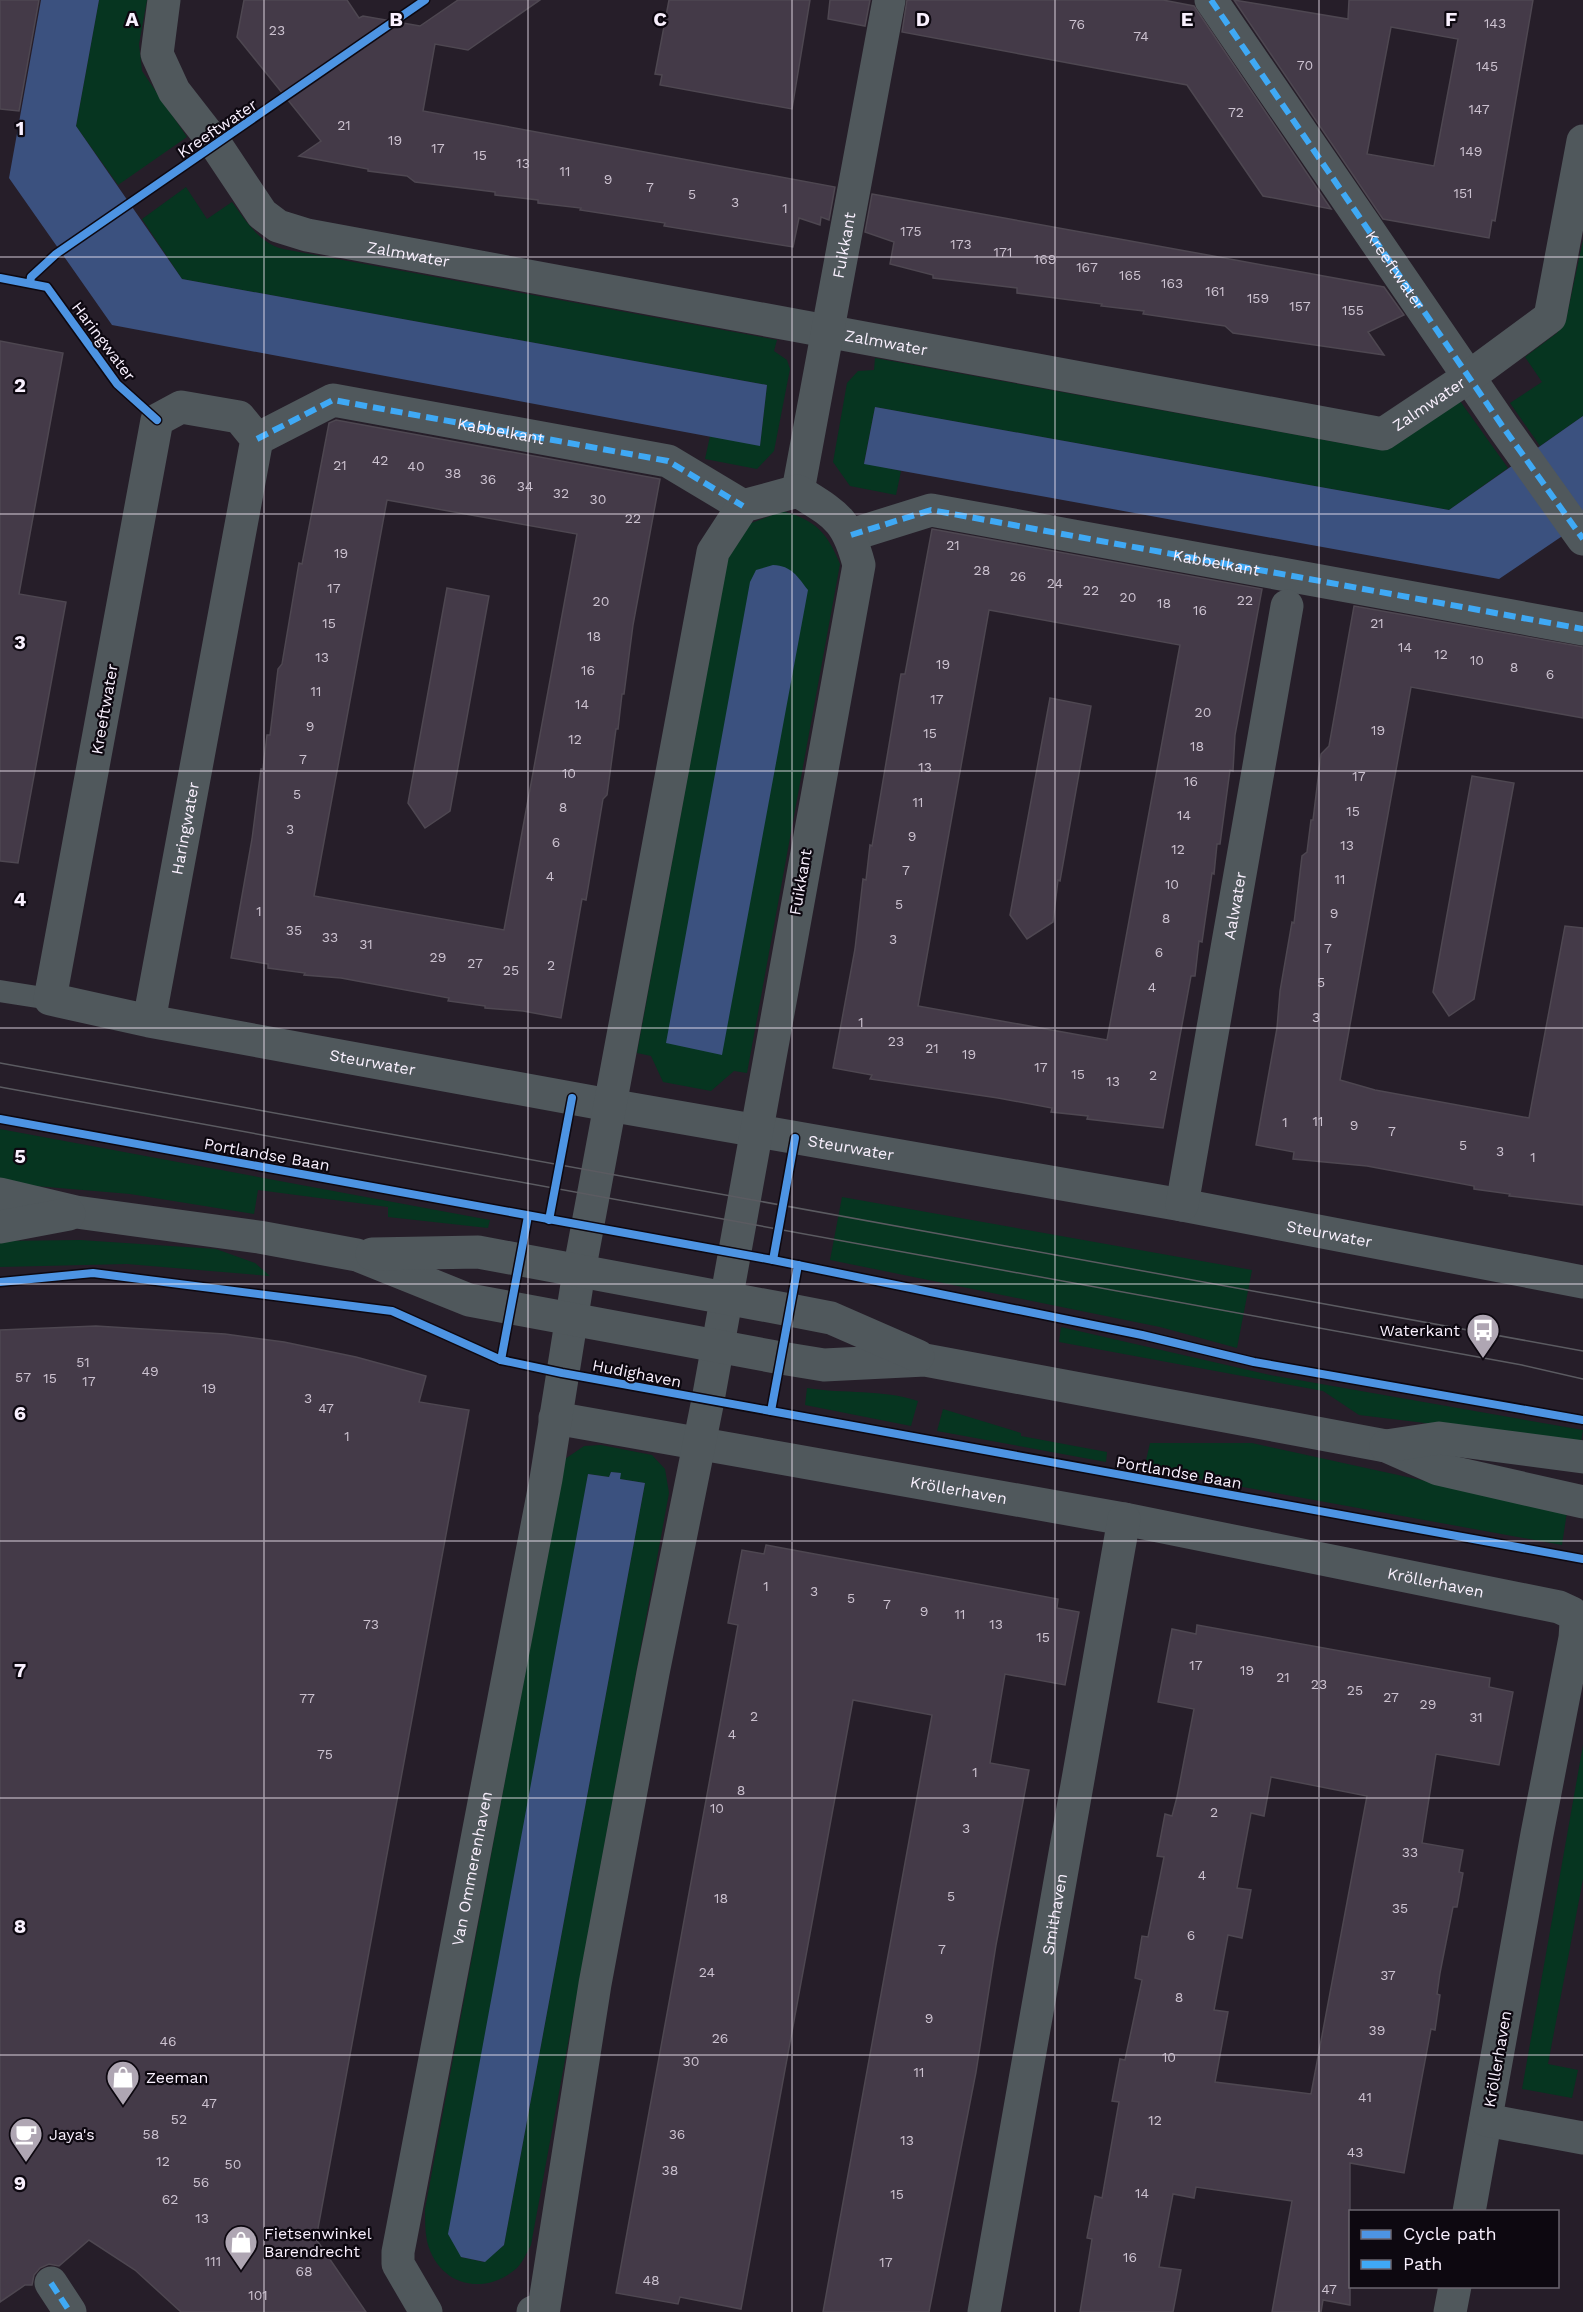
<svg xmlns="http://www.w3.org/2000/svg" width="1583" height="2312" font-family="'Work Sans',sans-serif">
<rect width="100%" height="100%" fill="#261e29"/>
<g fill="#063520" fill-rule="evenodd">
<polygon points="99,0 147,0 139,44 142,71 187,137 118,185 76,126"/>
<path d="M186 187 207 219 232 202C247 222 258 242 283 249L777 340 774 351 787 360 790 369 774 451 757 469 705 459 710 436 760 445 767 385 182 279 142 219Z"/>
<polygon points="1583,240 1583,416 1540,446 1510,403 1542,382 1525,357 1557,333 1566,320"/>
<polygon points="875,358 1363,447 1383,447 1460,401 1508,468 1449,510 875,407 864,463 901,471 896,495 850,486 833,462 847,383 858,371 874,370"/>
<path d="M783 511C816 521 827 532 840 564L747 1073 734 1071 711 1091 663 1082 651 1056 637 1053 728 557 746 525Z"/>
<polygon points="0,1129 490,1220 488,1228 388,1217 388,1207 258,1190 254,1214 130,1194 0,1183"/>
<polygon points="842,1197 1252,1270 1237,1348 1160,1327 830,1260"/>
<polygon points="80,1240 216,1249 255,1263 270,1276 127,1264 0,1267 0,1241"/>
<polygon points="1061,1327 1270,1375 1583,1430 1581,1442 1359,1415 1323,1391 1059,1342"/>
<path d="M807 1388C844 1394 882 1389 918 1401L911 1426 805 1405Z"/>
<polygon points="943,1409 1021,1433 1021,1436 1107,1452 1106,1462 937,1431"/>
<polygon points="1150,1443 1252,1443 1567,1512 1562,1545 1144,1469"/>
<path d="M601 1445 652 1455 665 1469 669 1493 531 2245C527 2252 523 2262 517 2268 484 2297 438 2286 427 2241 425 2231 425 2220 425 2209L565 1459 584 1446ZM611 1472 620 1473V1479L645 1483 504 2245 484 2262 461 2257 588 1474 609 1477Z"/>
<polygon points="1583,1745 1583,1879 1548,2064 1578,2070 1572,2098 1522,2089"/>
</g>
<g fill="#3b517f">
<polygon points="41,0 99,0 76,126 182,279 767,385 760,446 112,325 9,178"/>
<polygon points="875,407 1449,510 1583,416 1583,522 1499,579 864,464"/>
<path d="M773 565C792 566 797 576 808 590L722 1055 666 1043 750 582 756 570Z"/>
<polygon points="611,1472 621,1473 620,1479 645,1483 504,2245 485,2262 461,2257 448,2234 588,1474 609,1477"/>
</g>
<g fill="#443a48" stroke="#4e4751" stroke-width="1.5" fill-rule="evenodd">
<polygon points="0,0 39,0 19,111 0,109"/>
<polygon points="244,0 347,0 359,18 363,16 420,26 458,0 540,0 468,50 435,44 423,111 835,187 829,220 821,217 820,225 799,218 793,247 664,226 665,223 580,210 581,208 538,203 538,200 495,195 495,192 415,182 407,176 368,171 368,169 299,156 321,141 237,37"/>
<polygon points="669,0 810,0 792,109 660,85 662,75 655,74"/>
<polygon points="830,0 870,0 865,26 828,19"/>
<polygon points="907,0 1163,0 1194,6 1331,209 1263,196 1187,85 902,32"/>
<path d="M1234 0 1348 19 1349 0H1533L1495 221 1492 220 1489 238 1383 219ZM1391 27 1458 39 1434 166 1367 154Z"/>
<polygon points="872,194 1384,287 1404,315 1368,332 1384,355 1233,333 1225,326 1143,314 1144,311 1101,306 1102,304 1017,293 1017,288 933,278 933,275 890,264 894,242 865,232"/>
<polygon points="0,341 63,353 19,594 66,602 18,863 0,861"/>
<path d="M336 420 660 479 633 625 624 694H622L618 729H616L607 795 603 799 586 900 582 899 561 1018 523 1011 485 1008V1006L448 1001 449 998 341 978 304 975 305 973 268 968V964L231 958 252 839 261 769H263L267 735H270L278 669 282 664 299 563 302 564 329 423ZM387 500 577 534 504 930 314 896Z"/>
<path d="M932 529 1262 589 1235 735 1233 771 1230 770 1220 844H1217L1214 874 1212 873 1202 942 1199 941 1195 976H1191L1163 1128 1087 1119 1088 1116 1051 1112 1052 1108 998 1098 870 1079 872 1075 833 1068 855 949 863 879 866 880 870 845 872 846 901 674H905ZM989 610 1180 645 1107 1040 918 1006Z"/>
<polygon points="447,588 489,596 450,811 425,828 408,803"/>
<polygon points="1354,606 1583,647 1583,718 1411,687 1340,1080 1375,1090 1529,1118 1565,926 1583,928 1583,1205 1509,1196 1510,1194 1474,1189 1474,1186 1367,1166 1293,1159 1294,1152 1256,1145 1277,1028 1280,991 1292,922 1294,923 1302,856 1307,852 1311,820 1313,820 1321,754 1329,746"/>
<polygon points="1050,698 1091,706 1060,881 1058,880 1053,922 1027,939 1010,915"/>
<polygon points="1472,776 1514,783 1474,999 1449,1016 1433,992"/>
<polygon points="96,1326 225,1334 284,1342 356,1357 426,1376 419,1402 469,1410 316,2239 366,2312 181,2312 135,2270 89,2240 59,2266 49,2264 40,2268 34,2275 32,2285 25,2285 0,2302 0,1330"/>
<polygon points="766,1545 1058,1599 1057,1608 1079,1612 1065,1685 1005,1674 990,1763 1029,1770 996,1945 976,2072 929,2312 823,2312 932,1715 853,1700 741,2309 680,2297 678,2304 616,2293 738,1625 728,1623 742,1550 764,1554"/>
<path d="M1197 1625 1490 1678 1489 1687 1513 1692 1499 1765 1436 1754 1422 1843 1463 1850 1459 1872 1463 1873 1457 1907H1453L1440 1973 1437 1994 1440 1995 1435 2030 1431 2029 1404 2173 1350 2163V2305L1323 2300 1321 2312H1272L1292 2201 1196 2187 1194 2198 1173 2194 1159 2267 1181 2270 1173 2312H1080L1092 2239 1087 2238 1095 2196 1102 2198 1119 2102 1112 2101 1120 2059 1125 2060 1142 1980 1135 1978 1142 1936 1148 1937 1164 1857 1157 1856 1165 1814 1172 1816 1177 1797 1194 1709 1158 1702 1172 1629 1196 1634ZM1271 1777 1367 1796 1311 2094 1215 2082 1228 2012 1214 2010 1228 1935 1242 1938 1251 1890 1237 1888 1251 1813 1264 1816Z"/>
</g>
<g fill="none" stroke-linecap="round" stroke-linejoin="round">
<polyline stroke="#50585c" stroke-width="22" points="0,991 50,999"/>
<g stroke="#50585c" stroke-width="33">
<path id="s1" d="M1211 0 1503 427 1583 539"/>
<path id="s2" d="M257 439 333 400 668 461 743 506"/>
<path id="s3" d="M851 535 931 510 1583 629"/>
<polyline points="51,2283 70,2312"/>
</g>
<g stroke="#50585c" stroke-width="33">
<path id="s4" d="M164 0 157 54 174 91 216 145 262 214 278 226 307 235 1383 434 1470 376 1550 317 1583 141"/>
<path id="s5" d="M798 491 889 0"/>
<path id="s6" d="M149 1021 257 439 239 417 181 407 157 420 50 999 149 1021 609 1105 1182 1205 1583 1282"/>
<path id="s7" d="M1182 1205 1287 606"/>
<path id="s8" d="M555 1418 1124 1519 1559 1607 1572 1613 1576 1623 1575 1638 1537 1834 1469 2212"/>
<polyline points="1486,2120 1583,2138"/>
<path id="s9" d="M426 2312 398 2264V2252L546 1479 579 1272 713 552 743 506 798 491C836 515 847 519 859 565L708 1400 653 1673 595 1984 544 2308 533 2312"/>
<path id="s10" d="M984 2312 1124 1519"/>
<polyline points="1450,2312 1455,2286"/>
</g>
<g stroke="#50585c" stroke-width="33">
<polyline points="0,1194 76,1212 259,1237 357,1255 469,1300 781,1358 824,1365 925,1360 1386,1446 1438,1469 1583,1502"/>
<polyline points="0,1227 69,1214"/>
<polyline points="372,1254 478,1252 790,1310 831,1318 918,1356"/>
<polyline points="1386,1446 1439,1438 1583,1457"/>
</g>
<g stroke="#5b5b61" stroke-width="1.5">
<polyline points="0,1063 1583,1351"/>
<polyline points="0,1087 1522,1365 1583,1379"/>
</g>
<g stroke="#3fa9f5" stroke-width="6" stroke-dasharray="12 6" stroke-linecap="butt">
<polyline points="1211,0 1503,427 1583,539"/>
<polyline points="257,439 333,400 668,461 743,506"/>
<polyline points="851,535 931,510 1583,629"/>
<polyline points="51,2283 70,2312"/>
</g>
<defs>
<g id="cycleway">
<polyline points="0,278 47,287 117,384 157,420"/>
<polyline points="30,283 31,277 56,254 425,0"/>
<polyline points="0,1119 773,1260 1142,1335 1254,1362 1583,1420"/>
<polyline points="549,1220 572,1098"/>
<polyline points="773,1260 795,1138"/>
<polyline points="0,1282 93,1273 392,1311 501,1360 562,1373 1583,1559"/>
<polyline points="501,1360 528,1216"/>
<polyline points="771,1411 798,1265"/>
</g>
</defs>
<use href="#cycleway" stroke="#0d0810" stroke-width="11"/>
<use href="#cycleway" stroke="#4d94e3" stroke-width="8"/>
</g>
<path fill="none" stroke="#f9f0fe" stroke-width="1.5" stroke-opacity="0.55" d="M264 0V2312M528 0V2312M792 0V2312M1055 0V2312M1319 0V2312M0 257H1583M0 514H1583M0 771H1583M0 1028H1583M0 1284H1583M0 1541H1583M0 1798H1583M0 2055H1583"/>
<defs>
<symbol id="bus-pin" viewBox="-11 -11 22 30"><path d="M0 17L-7.5 6A9.5 9.5 0 1 1 7.5 6Z" fill="#afa6b3" stroke="#0d0810"/><path d="M-5-6H5V4H4V6H2V4H-2V6H-4V4H-5ZM-3.5-4V0h7V-4ZM-3.5 1.2v1.5H-2V1.2ZM2 1.2v1.5H3.5V1.2Z" fill="#fff"/></symbol>
<symbol id="shop-pin" viewBox="-11 -11 22 30"><path d="M0 17L-7.5 6A9.5 9.5 0 1 1 7.5 6Z" fill="#afa6b3" stroke="#0d0810"/><path d="M-5-2.5h2.3a2.7 3.5 0 0 1 5.4 0H5L5.5 6h-11ZM-1.5-2.5h3a1.5 2.3 0 0 0-3 0Z" fill="#fff"/></symbol>
<symbol id="cafe-pin" viewBox="-11 -11 22 30"><path d="M0 17L-7.5 6A9.5 9.5 0 1 1 7.5 6Z" fill="#afa6b3" stroke="#0d0810"/><path d="M-5.5-4.5H6V0H3Q3 3.5 0 3.5H-2.5Q-5.5 3.5-5.5 0ZM3-3.2v2h1.7v-2ZM-6 4.5H4V6H-6Z" fill="#fff"/></symbol>
</defs>
<g fill-rule="evenodd">
<use href="#bus-pin" x="1464" y="1311" width="38" height="52"/>
<use href="#shop-pin" x="104" y="2058" width="38" height="52"/>
<use href="#cafe-pin" x="7" y="2115" width="38" height="52"/>
<use href="#shop-pin" x="222" y="2223" width="38" height="52"/>
</g>
<g text-anchor="middle" stroke-width="4.5" stroke-linejoin="round" paint-order="stroke">
<g font-size="14" fill="#ccc2d0">
<text x="1495" y="28">143</text>
<text x="1077" y="29">76</text>
<text x="277" y="35">23</text>
<text x="1141" y="41">74</text>
<text x="1305" y="70">70</text>
<text x="1487" y="71">145</text>
<text x="1479" y="114">147</text>
<text x="1236" y="117">72</text>
<text x="344" y="130">21</text>
<text x="395" y="145">19</text>
<text x="438" y="153">17</text>
<text x="1471" y="156">149</text>
<text x="480" y="160">15</text>
<text x="523" y="168">13</text>
<text x="565" y="176">11</text>
<text x="608" y="184">9</text>
<text x="650" y="192">7</text>
<text x="1463" y="198">151</text>
<text x="692" y="199">5</text>
<text x="735" y="207">3</text>
<text x="785" y="213">1</text>
<text x="911" y="236">175</text>
<text x="961" y="249">173</text>
<text x="1003" y="257">171</text>
<text x="1045" y="264">169</text>
<text x="1087" y="272">167</text>
<text x="1130" y="280">165</text>
<text x="1172" y="288">163</text>
<text x="1215" y="296">161</text>
<text x="1258" y="303">159</text>
<text x="1300" y="311">157</text>
<text x="1353" y="315">155</text>
<text x="380" y="465">42</text>
<text x="340" y="470">21</text>
<text x="416" y="471">40</text>
<text x="453" y="478">38</text>
<text x="488" y="484">36</text>
<text x="525" y="491">34</text>
<text x="561" y="498">32</text>
<text x="598" y="504">30</text>
<text x="633" y="523">22</text>
<text x="953" y="550">21</text>
<text x="341" y="558">19</text>
<text x="982" y="575">28</text>
<text x="1018" y="581">26</text>
<text x="1055" y="588">24</text>
<text x="334" y="593">17</text>
<text x="1091" y="595">22</text>
<text x="1128" y="602">20</text>
<text x="1245" y="605">22</text>
<text x="601" y="606">20</text>
<text x="1164" y="608">18</text>
<text x="1200" y="615">16</text>
<text x="329" y="628">15</text>
<text x="1377" y="628">21</text>
<text x="594" y="641">18</text>
<text x="1405" y="652">14</text>
<text x="1441" y="659">12</text>
<text x="322" y="662">13</text>
<text x="1477" y="665">10</text>
<text x="943" y="669">19</text>
<text x="1514" y="672">8</text>
<text x="588" y="675">16</text>
<text x="1550" y="679">6</text>
<text x="316" y="696">11</text>
<text x="937" y="704">17</text>
<text x="582" y="709">14</text>
<text x="1203" y="717">20</text>
<text x="310" y="731">9</text>
<text x="1378" y="735">19</text>
<text x="930" y="738">15</text>
<text x="575" y="744">12</text>
<text x="1197" y="751">18</text>
<text x="303" y="764">7</text>
<text x="925" y="772">13</text>
<text x="569" y="778">10</text>
<text x="1359" y="781">17</text>
<text x="1191" y="786">16</text>
<text x="297" y="799">5</text>
<text x="918" y="807">11</text>
<text x="563" y="812">8</text>
<text x="1353" y="816">15</text>
<text x="1184" y="820">14</text>
<text x="290" y="834">3</text>
<text x="912" y="841">9</text>
<text x="556" y="847">6</text>
<text x="1347" y="850">13</text>
<text x="1178" y="854">12</text>
<text x="906" y="875">7</text>
<text x="550" y="881">4</text>
<text x="1340" y="884">11</text>
<text x="1172" y="889">10</text>
<text x="899" y="909">5</text>
<text x="259" y="916">1</text>
<text x="1334" y="918">9</text>
<text x="1166" y="923">8</text>
<text x="294" y="935">35</text>
<text x="330" y="942">33</text>
<text x="893" y="944">3</text>
<text x="366" y="949">31</text>
<text x="1328" y="953">7</text>
<text x="1159" y="957">6</text>
<text x="438" y="962">29</text>
<text x="475" y="968">27</text>
<text x="551" y="970">2</text>
<text x="511" y="975">25</text>
<text x="1321" y="987">5</text>
<text x="1152" y="992">4</text>
<text x="1316" y="1022">3</text>
<text x="861" y="1027">1</text>
<text x="896" y="1046">23</text>
<text x="932" y="1053">21</text>
<text x="969" y="1059">19</text>
<text x="1041" y="1072">17</text>
<text x="1078" y="1079">15</text>
<text x="1153" y="1080">2</text>
<text x="1113" y="1086">13</text>
<text x="1318" y="1126">11</text>
<text x="1285" y="1127">1</text>
<text x="1354" y="1130">9</text>
<text x="1392" y="1136">7</text>
<text x="1463" y="1150">5</text>
<text x="1500" y="1156">3</text>
<text x="1533" y="1162">1</text>
<text x="83" y="1367">51</text>
<text x="150" y="1376">49</text>
<text x="23" y="1382">57</text>
<text x="50" y="1383">15</text>
<text x="89" y="1386">17</text>
<text x="209" y="1393">19</text>
<text x="308" y="1403">3</text>
<text x="326" y="1413">47</text>
<text x="347" y="1441">1</text>
<text x="766" y="1591">1</text>
<text x="814" y="1596">3</text>
<text x="851" y="1603">5</text>
<text x="887" y="1609">7</text>
<text x="924" y="1616">9</text>
<text x="960" y="1619">11</text>
<text x="371" y="1629">73</text>
<text x="996" y="1629">13</text>
<text x="1043" y="1642">15</text>
<text x="1196" y="1670">17</text>
<text x="1247" y="1675">19</text>
<text x="1283" y="1682">21</text>
<text x="1319" y="1689">23</text>
<text x="1355" y="1695">25</text>
<text x="1391" y="1702">27</text>
<text x="307" y="1703">77</text>
<text x="1428" y="1709">29</text>
<text x="754" y="1721">2</text>
<text x="1476" y="1722">31</text>
<text x="732" y="1739">4</text>
<text x="325" y="1759">75</text>
<text x="975" y="1777">1</text>
<text x="741" y="1795">8</text>
<text x="717" y="1813">10</text>
<text x="1214" y="1817">2</text>
<text x="966" y="1833">3</text>
<text x="1410" y="1857">33</text>
<text x="1202" y="1880">4</text>
<text x="951" y="1901">5</text>
<text x="721" y="1903">18</text>
<text x="1400" y="1913">35</text>
<text x="1191" y="1940">6</text>
<text x="942" y="1954">7</text>
<text x="707" y="1977">24</text>
<text x="1388" y="1980">37</text>
<text x="1179" y="2002">8</text>
<text x="929" y="2023">9</text>
<text x="1377" y="2035">39</text>
<text x="720" y="2043">26</text>
<text x="168" y="2046">46</text>
<text x="1169" y="2062">10</text>
<text x="691" y="2066">30</text>
<text x="919" y="2077">11</text>
<text x="1365" y="2102">41</text>
<text x="209" y="2108">47</text>
<text x="179" y="2124">52</text>
<text x="1155" y="2125">12</text>
<text x="151" y="2139">58</text>
<text x="677" y="2139">36</text>
<text x="907" y="2145">13</text>
<text x="1355" y="2157">43</text>
<text x="163" y="2166">12</text>
<text x="233" y="2169">50</text>
<text x="670" y="2175">38</text>
<text x="201" y="2187">56</text>
<text x="1142" y="2198">14</text>
<text x="897" y="2199">15</text>
<text x="170" y="2204">62</text>
<text x="202" y="2223">13</text>
<text x="1130" y="2262">16</text>
<text x="213" y="2266">111</text>
<text x="886" y="2267">17</text>
<text x="304" y="2276">68</text>
<text x="651" y="2285">48</text>
<text x="1329" y="2294">47</text>
<text x="258" y="2300">101</text>
</g>
<g font-size="16" fill="#f9f0fe" stroke="#0d0810">
<text transform="translate(217 128) rotate(-34)" y="6">Kreeftwater</text>
<text dy="6" stroke="none"><textPath href="#s5" startOffset="250">Fuikkant</textPath></text>
<text dy="6" stroke="none"><textPath href="#s4" startOffset="400">Zalmwater</textPath></text>
<text dy="6" stroke="none"><textPath href="#s1" startOffset="327">Kreeftwater</textPath></text>
<text transform="translate(104 341) rotate(53)" y="6">Haringwater</text>
<text dy="6" stroke="none"><textPath href="#s4" startOffset="886">Zalmwater</textPath></text>
<text dy="6" stroke="none"><textPath href="#s4" startOffset="1446">Zalmwater</textPath></text>
<text dy="6" stroke="none"><textPath href="#s2" startOffset="256">Kabbelkant</textPath></text>
<text dy="6" stroke="none"><textPath href="#s3" startOffset="374">Kabbelkant</textPath></text>
<text transform="translate(104 709) rotate(-80)" y="6">Kreeftwater</text>
<text dy="6" stroke="none"><textPath href="#s6" startOffset="196">Haringwater</textPath></text>
<text transform="translate(800 882) rotate(-80)" y="6">Fuikkant</text>
<text dy="6" stroke="none"><textPath href="#s7" startOffset="304">Aalwater</textPath></text>
<text dy="6" stroke="none"><textPath href="#s6" startOffset="1624">Steurwater</textPath></text>
<text dy="6" stroke="none"><textPath href="#s6" startOffset="2110">Steurwater</textPath></text>
<text transform="translate(267 1154) rotate(10)" y="6">Portlandse Baan</text>
<text dy="6" stroke="none"><textPath href="#s6" startOffset="2596">Steurwater</textPath></text>
<text transform="translate(637 1373) rotate(11)" y="6">Hudighaven</text>
<text transform="translate(1179 1472) rotate(10)" y="6">Portlandse Baan</text>
<text dy="6" stroke="none"><textPath href="#s8" startOffset="410">Kröllerhaven</textPath></text>
<text dy="6" stroke="none"><textPath href="#s8" startOffset="896">Kröllerhaven</textPath></text>
<text dy="6" stroke="none"><textPath href="#s9" startOffset="458">Van Ommerenhaven</textPath></text>
<text dy="6" stroke="none"><textPath href="#s10" startOffset="404">Smithaven</textPath></text>
<text transform="translate(1497 2059) rotate(-80)" y="6">Kröllerhaven</text>
</g>
<g font-size="16" fill="#f9f0fe" stroke="#0d0810" text-anchor="start">
<text x="1460" y="1336" text-anchor="end">Waterkant</text>
<text x="146" y="2083">Zeeman</text>
<text x="49" y="2140">Jaya's</text>
<text x="264" y="2239">Fietsenwinkel<tspan x="264" dy="18">Barendrecht</tspan></text>
</g>
</g>
<g font-size="20" text-anchor="middle" font-weight="bold" fill="#f9f0fe" stroke="#0d0810" stroke-width="4.5" stroke-linejoin="round" paint-order="stroke">
<text x="132" y="26">A</text>
<text x="396" y="26">B</text>
<text x="660" y="26">C</text>
<text x="923" y="26">D</text>
<text x="1187" y="26">E</text>
<text x="1451" y="26">F</text>
<text x="20" y="135">1</text>
<text x="20" y="392">2</text>
<text x="20" y="649">3</text>
<text x="20" y="906">4</text>
<text x="20" y="1163">5</text>
<text x="20" y="1420">6</text>
<text x="20" y="1677">7</text>
<text x="20" y="1933">8</text>
<text x="20" y="2190">9</text>
</g>
<rect x="1349" y="2210" width="210" height="78" fill="#0d0810" stroke="#6b656f" stroke-width="1.5"/>
<rect x="1361" y="2230" width="30" height="9" fill="#4d94e3" stroke="#6b656f" stroke-width="1.5"/>
<text x="1403" y="2240" font-size="18" fill="#f9f0fe">Cycle path</text>
<rect x="1361" y="2260" width="30" height="9" fill="#3fa9f5" stroke="#6b656f" stroke-width="1.5"/>
<text x="1403" y="2270" font-size="18" fill="#f9f0fe">Path</text>
</svg>
